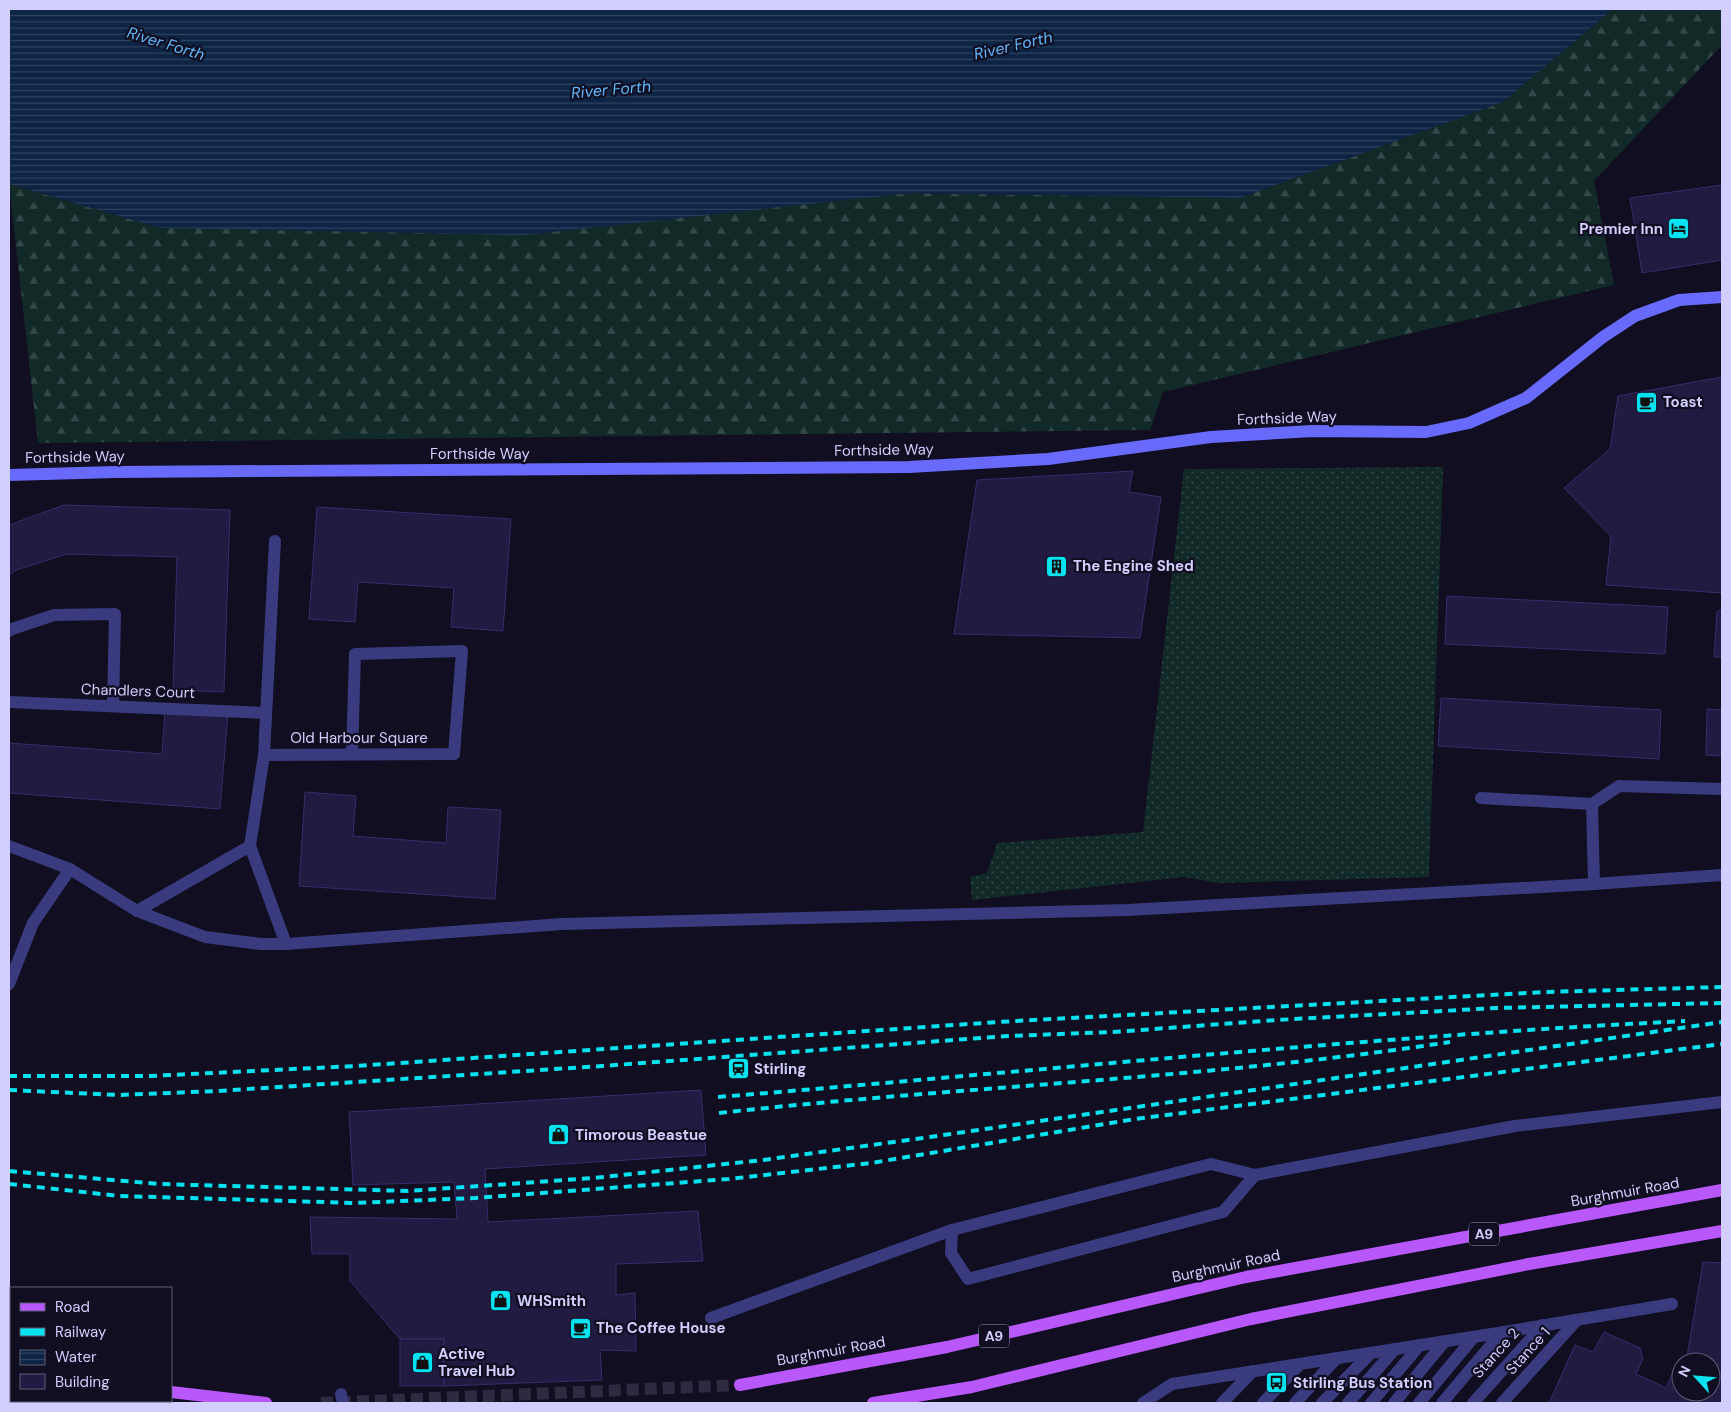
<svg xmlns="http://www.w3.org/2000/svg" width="1731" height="1412" font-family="'DM Sans',sans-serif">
<defs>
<pattern id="grass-dots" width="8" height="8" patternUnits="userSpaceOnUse" patternTransform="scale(1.25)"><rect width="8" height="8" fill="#112a28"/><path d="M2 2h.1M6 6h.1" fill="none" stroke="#334848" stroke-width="1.8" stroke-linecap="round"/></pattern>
<pattern id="forest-firs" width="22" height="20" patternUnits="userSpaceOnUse" patternTransform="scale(1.25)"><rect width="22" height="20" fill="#112a28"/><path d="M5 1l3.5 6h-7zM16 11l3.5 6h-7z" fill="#334848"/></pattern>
<pattern id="water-rules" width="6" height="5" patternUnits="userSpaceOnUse" patternTransform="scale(1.25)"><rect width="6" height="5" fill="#0d2444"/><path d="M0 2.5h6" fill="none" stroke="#2f4360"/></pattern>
</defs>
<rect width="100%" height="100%" fill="#100e20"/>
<polygon fill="url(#grass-dots)" points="1443,467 1429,877 1217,883 1184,877 972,900 970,877 987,873 997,843 1143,832 1184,469"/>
<polygon fill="url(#forest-firs)" points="1613,9 1722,9 1722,45 1594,181 1614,285 1163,392 1150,430 38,443 9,184 161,228 910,193 1240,198 1503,102"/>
<polygon fill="url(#water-rules)" points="9,9 1613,9 1503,102 1240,198 910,193 524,235 161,228 9,184"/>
<g fill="#211a41" stroke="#372d6c">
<polygon points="1722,185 1722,260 1642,273 1630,198"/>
<polygon points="1722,377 1722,593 1606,585 1611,536 1564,488 1610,449 1618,396"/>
<polygon points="1133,471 1129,492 1161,497 1140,638 954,634 977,480"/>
<polygon points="64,505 230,510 224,692 173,690 177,557 67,554 16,570 9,575 9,525"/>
<polygon points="317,507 511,519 503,631 451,627 454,588 358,582 355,622 309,619"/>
<polygon points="1447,596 1668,607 1665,654 1445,644"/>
<polygon points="1717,611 1722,611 1722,657 1714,657"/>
<polygon points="1441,698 1661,710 1659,759 1438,746"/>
<polygon points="1707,709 1722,710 1722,756 1706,755"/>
<polygon points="165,710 228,714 220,809 9,793 9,743 162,754"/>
<polygon points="305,792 356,796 353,836 446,843 448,807 501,810 495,899 299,886"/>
<polygon points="701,1090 706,1155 485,1169 488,1222 698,1211 703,1261 616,1264 616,1295 635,1293 636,1351 600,1350 602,1380 444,1386 444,1339 400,1339 350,1281 350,1254 312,1254 310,1217 457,1219 454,1182 353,1185 349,1112"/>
<polygon points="1703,1262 1722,1263 1722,1403 1549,1403 1575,1345 1593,1352 1604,1332 1640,1348 1643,1359 1636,1374 1666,1388 1675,1368 1681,1367 1681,1392 1711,1392 1711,1362 1686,1362"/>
<rect x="400" y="1339" width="44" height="47"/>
</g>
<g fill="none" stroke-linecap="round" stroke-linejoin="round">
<polyline stroke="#2d2b41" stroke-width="12" stroke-dasharray="12 6" stroke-linecap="butt" points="321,1403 740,1385"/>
<g stroke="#3a3a7e" stroke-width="12">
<polyline points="1481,798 1592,804 1594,884"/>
<polyline points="1592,804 1619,786 1722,789"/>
<polyline points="1255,1175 1515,1126 1722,1102"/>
<polyline points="711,1318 952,1230 1211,1164 1255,1175 1223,1212 968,1279 951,1253 952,1230"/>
<polyline points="341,1394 343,1403"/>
<polyline points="1143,1403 1172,1384 1498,1333 1672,1304"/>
<polyline points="1222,1403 1253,1371"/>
<polyline points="1263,1403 1300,1364"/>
<polyline points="1295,1403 1337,1358"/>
<polyline points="1322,1403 1371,1353"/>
<polyline points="1348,1403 1395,1349"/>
<polyline points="1371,1403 1420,1345"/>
<polyline points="1394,1403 1445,1341"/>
<polyline points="1419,1403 1474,1337"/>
<polyline points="1442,1403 1501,1333"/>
<polyline points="1473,1403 1543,1325"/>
<polyline points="1502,1403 1577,1320"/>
</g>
<g stroke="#3a3a7e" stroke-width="12">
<polyline points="9,631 12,629 54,615 115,614 113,706"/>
<polyline points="9,702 266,713"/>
<polyline points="264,755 454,754 462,651 355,654 352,755"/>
<polyline points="9,846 70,869 137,911 205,937 261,944 286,944 562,924 1128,910 1594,884 1722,875"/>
<polyline points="250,846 286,944"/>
<polyline points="137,911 250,846 264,755 275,541"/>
<polyline points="9,984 33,923 70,869"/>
</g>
<polyline stroke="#686afb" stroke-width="12" points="9,475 115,472 909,467 1048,459 1211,437 1312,431 1426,432 1469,423 1526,398 1603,337 1635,316 1679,300 1722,297"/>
<g stroke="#b858fa" stroke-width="12">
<polyline points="9,1366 11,1367"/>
<polyline points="740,1385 947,1347 1246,1277 1722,1190"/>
<polyline points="171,1392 266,1403"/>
<polyline points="873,1403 972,1387 1251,1319 1529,1264 1722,1231"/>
</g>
<g stroke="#07e2f1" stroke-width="4" stroke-dasharray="8 6" stroke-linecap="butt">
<polyline points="9,1076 150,1076 356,1066 998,1022 1545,992 1722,987"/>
<polyline points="9,1090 118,1095 218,1091 602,1066 1008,1036 1113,1032 1277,1020 1496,1008 1722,1003"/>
<path d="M718 1097C1040 1071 1362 1037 1685 1021"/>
<path d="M719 1113C962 1086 1208 1079 1450 1042"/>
<polyline points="9,1171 159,1184 408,1191 594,1178 763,1160 930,1137 1722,1022"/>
<polyline points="9,1184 120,1196 355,1203 475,1198 729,1179 871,1163 1135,1119 1722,1044"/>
</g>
</g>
<defs>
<symbol id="hotel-square" viewBox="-11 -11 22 22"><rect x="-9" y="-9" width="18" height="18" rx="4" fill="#07e2f1" stroke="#100e20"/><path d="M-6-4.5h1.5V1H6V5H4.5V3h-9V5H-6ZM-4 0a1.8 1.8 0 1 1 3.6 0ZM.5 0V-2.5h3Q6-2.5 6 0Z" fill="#111"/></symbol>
<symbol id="cafe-square" viewBox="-11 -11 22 22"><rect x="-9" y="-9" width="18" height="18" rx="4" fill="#07e2f1" stroke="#100e20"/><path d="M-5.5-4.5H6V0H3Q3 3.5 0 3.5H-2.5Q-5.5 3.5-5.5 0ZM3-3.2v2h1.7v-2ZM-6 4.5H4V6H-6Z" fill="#111"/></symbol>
<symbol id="building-square" viewBox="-11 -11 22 22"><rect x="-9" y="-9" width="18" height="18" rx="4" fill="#07e2f1" stroke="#100e20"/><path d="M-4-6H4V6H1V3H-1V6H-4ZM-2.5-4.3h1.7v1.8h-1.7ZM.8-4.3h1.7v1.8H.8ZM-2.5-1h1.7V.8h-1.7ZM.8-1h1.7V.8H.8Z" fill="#111"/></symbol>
<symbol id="station-square" viewBox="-11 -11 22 22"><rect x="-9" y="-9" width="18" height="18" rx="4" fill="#07e2f1" stroke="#100e20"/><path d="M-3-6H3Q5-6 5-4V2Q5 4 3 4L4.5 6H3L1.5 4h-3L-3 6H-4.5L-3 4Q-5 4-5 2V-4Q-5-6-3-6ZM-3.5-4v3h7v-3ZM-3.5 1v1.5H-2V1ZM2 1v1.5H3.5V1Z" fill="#111"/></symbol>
<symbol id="shop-square" viewBox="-11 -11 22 22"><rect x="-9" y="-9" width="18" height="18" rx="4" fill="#07e2f1" stroke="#100e20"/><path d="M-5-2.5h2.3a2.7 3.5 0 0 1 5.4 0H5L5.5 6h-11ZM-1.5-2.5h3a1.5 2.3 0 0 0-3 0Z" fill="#111"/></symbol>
<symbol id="bus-square" viewBox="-11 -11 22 22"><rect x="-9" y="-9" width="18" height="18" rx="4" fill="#07e2f1" stroke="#100e20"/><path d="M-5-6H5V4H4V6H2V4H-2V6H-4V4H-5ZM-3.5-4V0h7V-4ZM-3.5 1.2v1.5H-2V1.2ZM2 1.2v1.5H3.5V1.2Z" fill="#111"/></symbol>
</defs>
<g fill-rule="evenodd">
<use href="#hotel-square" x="1666" y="216" width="25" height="25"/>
<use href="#cafe-square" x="1634" y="390" width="25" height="25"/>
<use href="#building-square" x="1044" y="554" width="25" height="25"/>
<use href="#station-square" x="726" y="1056" width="25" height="25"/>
<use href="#shop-square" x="546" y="1122" width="25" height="25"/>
<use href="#shop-square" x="488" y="1288" width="25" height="25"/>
<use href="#cafe-square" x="568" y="1316" width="25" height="25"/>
<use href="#shop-square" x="410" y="1350" width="25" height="25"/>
<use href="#bus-square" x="1264" y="1370" width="25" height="25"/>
</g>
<g text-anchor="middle" stroke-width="4.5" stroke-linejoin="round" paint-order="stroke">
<g fill="#100e20" stroke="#9894bb" stroke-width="1">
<rect x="1469" y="1222.5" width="30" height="23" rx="4"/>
<rect x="979" y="1324.5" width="30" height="23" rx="4"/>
</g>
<g font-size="14" font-weight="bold" fill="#d2cefe">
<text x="1484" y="1239">A9</text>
<text x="994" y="1341">A9</text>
</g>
<g font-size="15" font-weight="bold" fill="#d2cefe" stroke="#100e20" text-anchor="start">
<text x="1663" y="234" text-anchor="end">Premier Inn</text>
<text x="1663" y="407">Toast</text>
<text x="1073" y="571">The Engine Shed</text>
<text x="754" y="1074">Stirling</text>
<text x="575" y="1140">Timorous Beastue</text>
<text x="517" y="1306">WHSmith</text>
<text x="596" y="1333">The Coffee House</text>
<text x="438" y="1359">Active<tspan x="438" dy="17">Travel Hub</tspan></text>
<text x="1293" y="1388">Stirling Bus Station</text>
</g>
<g font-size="15" fill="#d2cefe" stroke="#100e20">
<text transform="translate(1287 418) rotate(-2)" y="5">Forthside Way</text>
<text transform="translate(884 450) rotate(-1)" y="5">Forthside Way</text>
<text x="480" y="459">Forthside Way</text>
<text transform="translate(75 457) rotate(-1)" y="5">Forthside Way</text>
<text transform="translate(138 691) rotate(2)" y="5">Chandlers Court</text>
<text x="359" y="743">Old Harbour Square</text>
<text transform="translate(1625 1192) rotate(-10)" y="5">Burghmuir Road</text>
<text transform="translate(1226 1266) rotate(-12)" y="5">Burghmuir Road</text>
<text transform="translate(831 1351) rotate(-10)" y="5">Burghmuir Road</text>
<text transform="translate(1528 1351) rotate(-48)" y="5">Stance 1</text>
<text transform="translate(1496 1353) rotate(-48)" y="5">Stance 2</text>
</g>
<g font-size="16" font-style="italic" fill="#5fb8fb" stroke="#100e20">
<text transform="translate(166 43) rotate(17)" y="6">River Forth</text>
<text transform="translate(1013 45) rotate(-13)" y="6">River Forth</text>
<text transform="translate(611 89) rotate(-5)" y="6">River Forth</text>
</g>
</g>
<rect width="1731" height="1412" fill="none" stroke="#d2cefe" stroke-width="20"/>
<rect x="10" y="1287" width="162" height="115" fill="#100e20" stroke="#5e5b79"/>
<rect x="20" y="1303" width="25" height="8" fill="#b858fa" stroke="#5e5b79"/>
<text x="55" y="1312" font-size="15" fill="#d2cefe">Road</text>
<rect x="20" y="1328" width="25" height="8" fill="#07e2f1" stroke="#5e5b79"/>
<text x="55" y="1337" font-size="15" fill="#d2cefe">Railway</text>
<rect x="20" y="1350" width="25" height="15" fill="url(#water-rules)" stroke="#5e5b79"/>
<text x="55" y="1362" font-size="15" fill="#d2cefe">Water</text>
<rect x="20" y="1374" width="25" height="15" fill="#211a41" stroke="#5e5b79"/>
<text x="55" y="1387" font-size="15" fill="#d2cefe">Building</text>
<g transform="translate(1696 1377) rotate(296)"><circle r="24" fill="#100e20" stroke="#5e5b79"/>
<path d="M0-4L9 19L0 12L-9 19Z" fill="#07e2f1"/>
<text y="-8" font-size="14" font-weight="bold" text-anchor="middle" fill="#d2cefe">N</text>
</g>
</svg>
